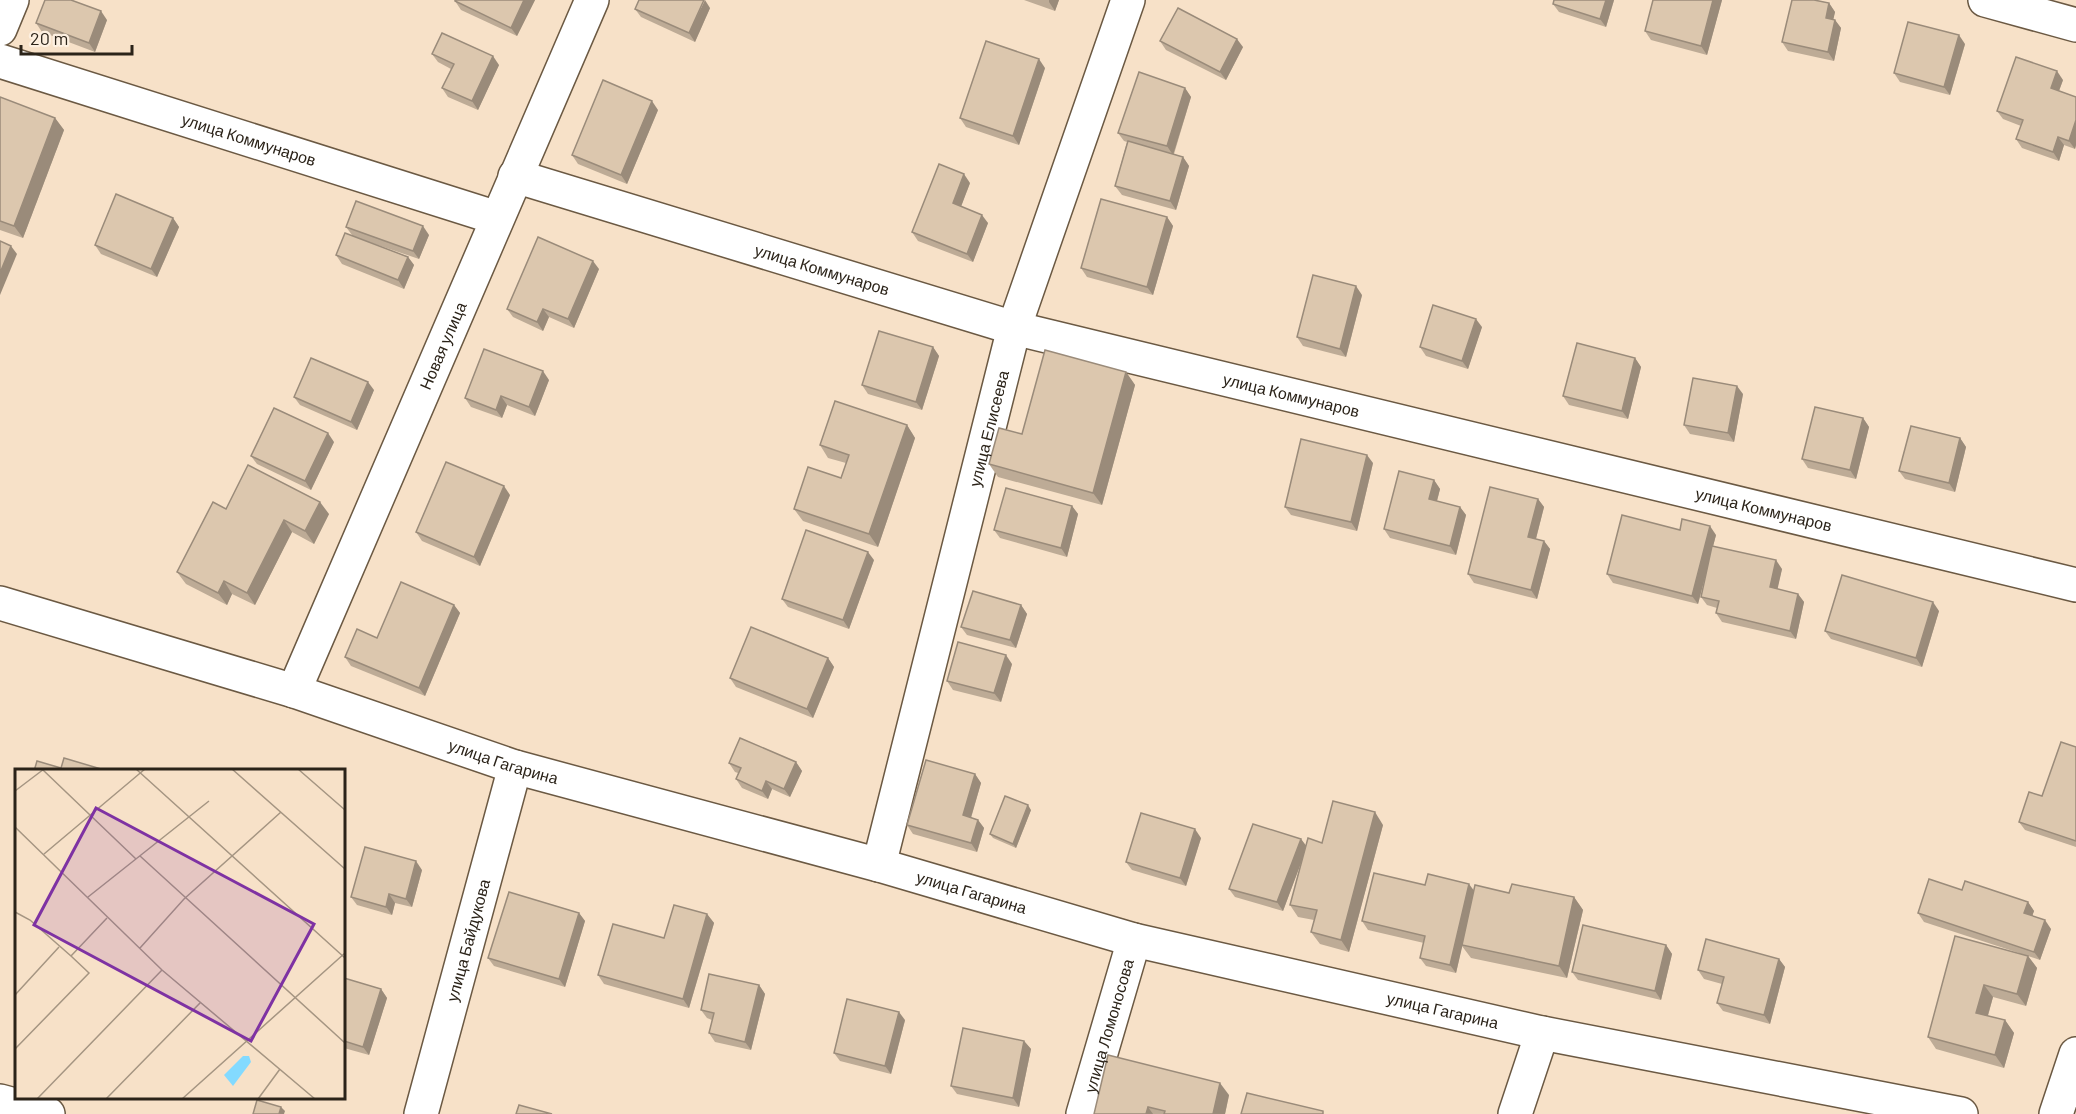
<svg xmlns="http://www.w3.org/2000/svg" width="2076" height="1114" font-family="Barlow,sans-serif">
<rect width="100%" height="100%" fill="#f7e1c8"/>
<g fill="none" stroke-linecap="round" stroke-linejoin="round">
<defs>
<g id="street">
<polyline points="1985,0 2076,25"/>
<polyline points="0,29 12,0"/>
<path id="s1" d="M0 61 497 218"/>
<path id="s2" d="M515 176 1014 328 2076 585"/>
<path id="s3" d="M0 603 294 691 515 767 879 865 1134 940 1542 1033 1961 1114"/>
<path id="s4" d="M294 691 592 0"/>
<path id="s5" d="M879 865 1014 328 1128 0"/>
<polyline points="0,1101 48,1114"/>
<path id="s6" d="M421 1114 515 767"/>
<path id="s7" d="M1083 1114 1134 940"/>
<polyline points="1515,1114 1542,1033"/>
<polyline points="2056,1114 2076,1054"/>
</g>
</defs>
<use href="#street" stroke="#6b5943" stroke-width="36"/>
<use href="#street" stroke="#fff" stroke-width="33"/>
</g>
<g fill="#bdab96">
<polygon points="455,0 535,0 517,36 461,10 455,1"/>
<polygon points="1024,0 1059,0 1055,11"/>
<polygon points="1554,0 1614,0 1606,27 1559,12 1553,4"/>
<polygon points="1653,0 1722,0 1707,55 1651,40 1645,31"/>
<polygon points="1829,3 1835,12 1833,19 1835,20 1841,28 1834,61 1788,51 1782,42"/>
<polygon points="710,8 695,42 641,17 635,9"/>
<polygon points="107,20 95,52 42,32 36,23"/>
<polygon points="1160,41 1243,47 1226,80 1166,50"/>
<polygon points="1965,44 1950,95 1900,82 1894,73"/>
<polygon points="432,54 499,65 478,110 448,97 442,88 451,69 438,62"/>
<polygon points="1045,68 1019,145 966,127 960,118"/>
<polygon points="2063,80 2059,91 2076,97 2076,145 2075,149 2064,145 2059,161 2022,148 2016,139 2021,126 2003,119 1997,111"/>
<polygon points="1185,88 1191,97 1174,154 1183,157 1189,166 1176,210 1122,195 1115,186 1127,142 1124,141 1118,133"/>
<polygon points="0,98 55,118 64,130 23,238 0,230"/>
<polygon points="658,110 627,184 578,164 572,155"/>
<polygon points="970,183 961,206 988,223 973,262 918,241 912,232"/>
<polygon points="1167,217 1173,226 1153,295 1087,277 1081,268"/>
<polygon points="173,218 179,227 157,277 101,254 95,245"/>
<polygon points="346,227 429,235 419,259 369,242 408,257 414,265 404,289 342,264 336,255 352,235"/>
<polygon points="599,269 574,328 549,317 543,331 513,317 507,309"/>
<polygon points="1362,295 1346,357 1303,346 1297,337"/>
<polygon points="1482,327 1468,369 1426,356 1420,347"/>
<polygon points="933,347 939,356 922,410 868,394 862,385"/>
<polygon points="1635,358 1641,367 1628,419 1569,405 1563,396"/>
<polygon points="1126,372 1135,385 1102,505 998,477 989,464 1022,434"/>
<polygon points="549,380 535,416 507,405 502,418 471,407 465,398"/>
<polygon points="374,390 357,430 300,405 294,397"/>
<polygon points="1743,394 1734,442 1690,434 1684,425"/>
<polygon points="1863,418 1869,427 1856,479 1808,468 1802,459"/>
<polygon points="907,425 915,438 878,547 803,521 794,509 841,478 846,463 828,458 820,445"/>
<polygon points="1960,438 1966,447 1955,492 1905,479 1899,471"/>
<polygon points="334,442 311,490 257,464 251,456"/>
<polygon points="1373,463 1357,531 1291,515 1285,507"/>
<polygon points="1434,480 1440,489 1437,501 1460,507 1466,515 1456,555 1390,538 1384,529"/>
<polygon points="510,495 480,566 422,541 416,532"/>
<polygon points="1538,499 1544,507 1536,539 1544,541 1550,549 1537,599 1474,583 1468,574"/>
<polygon points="1072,506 1078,514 1067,557 1000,538 994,530"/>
<polygon points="226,509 329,514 314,544 292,532 255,605 232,594 227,605 186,584 177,572"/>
<polygon points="1680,530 1716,535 1713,546 1782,569 1777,589 1798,594 1804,602 1796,639 1722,622 1716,613 1717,608 1707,605 1701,597 1710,558 1698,604 1613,583 1607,574"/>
<polygon points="874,560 849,629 788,607 782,599"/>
<polygon points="454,605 460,613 425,696 351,666 345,657 377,638"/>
<polygon points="1021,605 1027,614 1016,648 967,635 961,627"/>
<polygon points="1939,611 1922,667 1831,639 1825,631"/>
<polygon points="828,658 834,667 813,718 736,687 730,678"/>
<polygon points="1012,664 1001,702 953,690 947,681"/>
<polygon points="2076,747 2076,847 2025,830 2019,822 2042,796"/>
<polygon points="796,762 802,771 790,797 772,789 768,799 742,788 736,779 738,773 735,772 729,763"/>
<polygon points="975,774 981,783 971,818 978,820 984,828 977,852 913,834 907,825"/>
<polygon points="1031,810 1016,848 993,838 990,834"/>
<polygon points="1383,825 1349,952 1320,944 1311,932 1314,920 1298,917 1290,905 1302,860 1283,911 1235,897 1229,889 1301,839 1306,846 1322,843"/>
<polygon points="1201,838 1186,886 1132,870 1126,862"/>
<polygon points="422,870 412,907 395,903 392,915 357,905 351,897"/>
<polygon points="1425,885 1474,890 1574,897 1583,910 1567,978 1471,958 1462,946 1456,973 1426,966 1420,958 1424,943 1368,930 1362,921"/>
<polygon points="1962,890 2028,902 2034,911 2032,916 2051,929 2040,960 2028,956 2037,968 2026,1006 1993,997 1988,1016 2005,1020 2014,1033 2004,1068 1936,1049 1928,1037 2019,953 1924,922 1918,913"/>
<polygon points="579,913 585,921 565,987 494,966 488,958"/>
<polygon points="707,914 714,923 689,1008 604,984 598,975"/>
<polygon points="1666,945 1672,954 1661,1000 1578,980 1572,972"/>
<polygon points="1779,959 1785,967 1770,1024 1723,1011 1717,1003 1722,984 1704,979 1698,970"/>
<polygon points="344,978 381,989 387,998 369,1055 344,1048"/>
<polygon points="759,985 765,994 751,1050 715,1042 709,1033 712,1020 707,1018 701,1010"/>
<polygon points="905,1020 891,1074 840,1061 834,1053"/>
<polygon points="1024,1041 1031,1049 1019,1107 957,1094 951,1086"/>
<polygon points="1229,1095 1225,1114 1094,1114"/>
</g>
<g fill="#9a8b7a">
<polygon points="524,0 535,0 517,36 511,28"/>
<polygon points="705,0 710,8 695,42 689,33"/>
<polygon points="1049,0 1059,0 1055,11 1049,2"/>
<polygon points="1606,0 1614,0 1606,27 1600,19"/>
<polygon points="1713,0 1722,0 1707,55 1701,46"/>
<polygon points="1829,3 1835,12 1832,26 1826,18"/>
<polygon points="101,11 107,20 95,52 89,43"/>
<polygon points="1835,20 1841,28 1834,61 1828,52"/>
<polygon points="1959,35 1965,44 1950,95 1944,87"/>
<polygon points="1237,39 1243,47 1226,80 1220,72"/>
<polygon points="493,56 499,65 478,110 472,101"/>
<polygon points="1039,59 1045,68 1019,145 1013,136"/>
<polygon points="2057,71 2063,80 2057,96 2051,88"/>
<polygon points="1185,88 1191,97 1173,155 1167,146"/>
<polygon points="652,101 658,110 627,184 621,175"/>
<polygon points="55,118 64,130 23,238 14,226"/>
<polygon points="2076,120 2076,145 2075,149 2069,141"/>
<polygon points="2058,137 2064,145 2059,161 2053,152"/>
<polygon points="1183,157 1189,166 1176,210 1170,201"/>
<polygon points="964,174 970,183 959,212 953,203"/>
<polygon points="982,215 988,223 973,262 967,254"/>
<polygon points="1167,217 1173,226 1153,295 1147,287"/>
<polygon points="173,218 179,227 157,277 151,269"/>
<polygon points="423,226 429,235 419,259 413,251"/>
<polygon points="11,246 17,254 0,295 0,273"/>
<polygon points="408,257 414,265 404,289 398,280"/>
<polygon points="593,261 599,269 574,328 568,319"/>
<polygon points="1356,286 1362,295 1346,357 1340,349"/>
<polygon points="543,309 549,317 543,331 537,322"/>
<polygon points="1476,319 1482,327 1468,369 1462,361"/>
<polygon points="933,347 939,356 922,410 916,402"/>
<polygon points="1635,358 1641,367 1628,419 1622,411"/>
<polygon points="543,371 549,380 535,416 529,407"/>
<polygon points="1126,372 1135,385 1102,505 1093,493"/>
<polygon points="368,382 374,390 357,430 351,422"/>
<polygon points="1737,386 1743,394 1734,442 1728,433"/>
<polygon points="501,396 507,405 502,418 496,410"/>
<polygon points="1863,418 1869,427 1856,479 1850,470"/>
<polygon points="907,425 915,438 878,547 869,534"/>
<polygon points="328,433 334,442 311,490 305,481"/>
<polygon points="1960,438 1966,447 1955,492 1949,483"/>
<polygon points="1367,455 1373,463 1357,531 1351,522"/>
<polygon points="1434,480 1440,489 1435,508 1429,499"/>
<polygon points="504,486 510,495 480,566 474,557"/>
<polygon points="1538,499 1544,507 1534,546 1528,537"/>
<polygon points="320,502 329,514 314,544 305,531"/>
<polygon points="1072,506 1078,514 1067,557 1061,548"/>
<polygon points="1460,507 1466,515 1456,555 1450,546"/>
<polygon points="284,520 292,532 255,605 247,593"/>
<polygon points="1710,526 1716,535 1698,604 1692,596"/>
<polygon points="1544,541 1550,549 1537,599 1531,590"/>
<polygon points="868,552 874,560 849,629 843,620"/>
<polygon points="1776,560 1782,569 1776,596 1770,587"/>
<polygon points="224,581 232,594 227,605 218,593"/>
<polygon points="1798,594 1804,602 1796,639 1790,631"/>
<polygon points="1933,602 1939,611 1922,667 1916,658"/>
<polygon points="454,605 460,613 425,696 419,688"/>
<polygon points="1021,605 1027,614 1016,648 1010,640"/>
<polygon points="1006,655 1012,664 1001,702 994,693"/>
<polygon points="828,658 834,667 813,718 807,709"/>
<polygon points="796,762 802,771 790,797 784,789"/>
<polygon points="975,774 981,783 969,824 963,815"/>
<polygon points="766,781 772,789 768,799 762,791"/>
<polygon points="1028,805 1031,810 1016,848 1013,844"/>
<polygon points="1375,812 1383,825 1349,952 1341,940"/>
<polygon points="978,820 984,828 977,852 971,843"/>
<polygon points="1195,829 1201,838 1186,886 1180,878"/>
<polygon points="1301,839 1307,847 1283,911 1277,902"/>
<polygon points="416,861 422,870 412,907 406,899"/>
<polygon points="1469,884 1475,892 1456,973 1450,965"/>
<polygon points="389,894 395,903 392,915 386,907"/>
<polygon points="1574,897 1583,910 1567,978 1559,966"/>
<polygon points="2028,902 2034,911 2030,922 2024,913"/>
<polygon points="579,913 585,921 565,987 559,979"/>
<polygon points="707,914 714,923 689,1008 683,999"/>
<polygon points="2045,920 2051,929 2040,960 2034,952"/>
<polygon points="1666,945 1672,954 1661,1000 1655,991"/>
<polygon points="2028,956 2037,968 2026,1006 2017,994"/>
<polygon points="1779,959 1785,967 1770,1024 1764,1015"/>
<polygon points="759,985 765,994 751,1050 745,1042"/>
<polygon points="1984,985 1993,997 1985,1025 1976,1013"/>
<polygon points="381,989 387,998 369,1055 363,1047"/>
<polygon points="899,1012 905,1020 891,1074 885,1066"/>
<polygon points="2005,1020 2014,1033 2004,1068 1995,1055"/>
<polygon points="1024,1041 1031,1049 1019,1107 1013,1098"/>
<polygon points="1220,1083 1229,1095 1225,1114 1213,1114"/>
<polygon points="281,1107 285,1111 284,1114 279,1114"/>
<polygon points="1148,1107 1153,1114 1146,1114"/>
</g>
<g fill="#dcc7ae" stroke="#9a8b7a" stroke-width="1.5">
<polygon points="45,0 71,0 101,11 89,43 36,23"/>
<polygon points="455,0 524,0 511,28 455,1"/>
<polygon points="639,0 704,0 689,33 635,9"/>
<polygon points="1554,0 1606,0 1600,19 1553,4"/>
<polygon points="1653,0 1713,0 1701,46 1645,31"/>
<polygon points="1792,0 1814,0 1829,3 1826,18 1835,20 1828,52 1782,42"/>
<polygon points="1178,8 1237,39 1220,72 1160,41"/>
<polygon points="1908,22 1959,35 1944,87 1894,73"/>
<polygon points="442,33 493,56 472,101 442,88 454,64 432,54"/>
<polygon points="986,41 1039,59 1013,136 960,118"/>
<polygon points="2016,57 2057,71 2051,88 2076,97 2076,120 2069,141 2058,137 2053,152 2016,139 2023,120 1997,111"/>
<polygon points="1139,72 1185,88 1167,146 1118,133"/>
<polygon points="603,80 652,101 621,175 572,155"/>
<polygon points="0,97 55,118 14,226 0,221"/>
<polygon points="1128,141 1183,157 1170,201 1115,186"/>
<polygon points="939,164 964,174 953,203 982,215 967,254 912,232"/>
<polygon points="116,194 173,218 151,269 95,245"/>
<polygon points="1101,199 1167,217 1147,287 1081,268"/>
<polygon points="356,201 423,226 413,251 346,227"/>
<polygon points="345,233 408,257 398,280 336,255"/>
<polygon points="538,237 593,261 568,319 543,309 537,322 507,309"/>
<polygon points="0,241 11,246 0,273"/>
<polygon points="1313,275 1356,286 1340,349 1297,337"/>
<polygon points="1433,305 1476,319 1462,361 1420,347"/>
<polygon points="879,331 933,347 916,402 862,385"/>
<polygon points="1577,343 1635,358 1622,411 1563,396"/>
<polygon points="484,349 543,371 529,407 501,396 496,410 465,398"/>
<polygon points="1045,350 1126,372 1093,493 989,464 999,428 1022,434"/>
<polygon points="311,358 368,382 351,422 294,397"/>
<polygon points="1693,378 1737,386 1728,433 1684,425"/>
<polygon points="835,401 907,425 869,534 794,509 808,467 841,478 849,455 820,445"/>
<polygon points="1815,407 1863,418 1850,470 1802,459"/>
<polygon points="274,408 328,433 305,481 251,456"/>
<polygon points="1911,426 1960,438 1949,483 1899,471"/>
<polygon points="1301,439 1367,455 1351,522 1285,507"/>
<polygon points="446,462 504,486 474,557 416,532"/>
<polygon points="248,465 320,502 305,531 284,520 247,593 224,581 218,593 177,572 213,502 226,509"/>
<polygon points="1399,471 1434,480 1429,499 1460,507 1450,546 1384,529"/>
<polygon points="1490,487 1538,499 1528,537 1544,541 1531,590 1468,574"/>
<polygon points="1006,488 1072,506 1061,548 994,530"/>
<polygon points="1622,515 1680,530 1682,519 1710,526 1692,596 1607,574"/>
<polygon points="806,530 868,552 843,620 782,599"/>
<polygon points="1712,546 1776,560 1770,587 1798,594 1790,631 1716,613 1719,601 1701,597"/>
<polygon points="1842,575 1933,602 1916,658 1825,631"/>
<polygon points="401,582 454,605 419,688 345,657 357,629 377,638"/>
<polygon points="973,591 1021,605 1010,640 961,627"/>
<polygon points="751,627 828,658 807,709 730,678"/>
<polygon points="958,642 1006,655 994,693 947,681"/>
<polygon points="740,738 796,762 784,789 766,781 762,791 736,779 741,768 729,763"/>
<polygon points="2061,742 2076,747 2076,841 2019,822 2029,792 2042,796"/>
<polygon points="64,758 101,769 100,771 34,771 37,761 61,768"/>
<polygon points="926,760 975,774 963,815 978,820 971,843 907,825"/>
<polygon points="1005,796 1028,805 1013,844 990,834"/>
<polygon points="1333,801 1375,812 1341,940 1311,932 1317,910 1290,905 1308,838 1322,843"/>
<polygon points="1141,813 1195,829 1180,878 1126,862"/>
<polygon points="1253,824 1301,839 1277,902 1229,889"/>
<polygon points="365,847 416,861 406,899 389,894 386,907 351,897"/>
<polygon points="1374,873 1425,885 1428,874 1469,884 1450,965 1420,958 1425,936 1362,921"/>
<polygon points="1929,879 1962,890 1965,881 2028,902 2024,913 2045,920 2034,952 1918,913"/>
<polygon points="1512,884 1574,897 1559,966 1462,945 1475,885 1509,893"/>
<polygon points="509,892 579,913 559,979 488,958"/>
<polygon points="674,905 707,914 683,999 598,975 613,924 664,938"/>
<polygon points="1583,925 1666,945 1655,991 1572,972"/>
<polygon points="1955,936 2028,956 2017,994 1984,985 1976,1013 2005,1020 1995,1055 1928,1037"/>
<polygon points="1706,939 1779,959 1764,1015 1717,1003 1724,977 1698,970"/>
<polygon points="709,974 759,985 745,1042 709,1033 714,1013 701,1010"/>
<polygon points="344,978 381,989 363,1047 344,1041"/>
<polygon points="847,999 899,1012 885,1066 834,1053"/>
<polygon points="963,1028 1024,1041 1013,1098 951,1086"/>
<polygon points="1108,1055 1220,1083 1213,1114 1164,1114 1165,1111 1148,1107 1146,1114 1094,1114"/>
<polygon points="1247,1093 1323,1111 1323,1114 1241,1114"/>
<polygon points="257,1100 281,1107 279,1114 253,1114"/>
<polygon points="519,1105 552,1114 516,1114"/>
</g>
<g text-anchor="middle" stroke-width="4.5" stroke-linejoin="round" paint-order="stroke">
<g font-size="16" fill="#2b2319" stroke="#fdf0e1">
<text dy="6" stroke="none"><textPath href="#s1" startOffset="261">улица Коммунаров</textPath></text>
<text dy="6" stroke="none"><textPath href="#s2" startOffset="321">улица Коммунаров</textPath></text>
<text dy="6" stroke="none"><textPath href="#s4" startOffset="376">Новая улица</textPath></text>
<text dy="6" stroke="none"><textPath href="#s2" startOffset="807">улица Коммунаров</textPath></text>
<text dy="6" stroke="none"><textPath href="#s5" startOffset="450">улица Елисеева</textPath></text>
<text dy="6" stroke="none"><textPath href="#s2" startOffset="1293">улица Коммунаров</textPath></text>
<text dy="6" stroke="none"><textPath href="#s3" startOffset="528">улица Гагарина</textPath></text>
<text dy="6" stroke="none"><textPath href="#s3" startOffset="1014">улица Гагарина</textPath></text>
<text dy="6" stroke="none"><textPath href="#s6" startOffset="180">улица Байдукова</textPath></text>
<text dy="6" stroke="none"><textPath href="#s3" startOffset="1500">улица Гагарина</textPath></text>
<text dy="6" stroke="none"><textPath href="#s7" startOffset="92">улица Ломоносова</textPath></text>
</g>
</g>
<g transform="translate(15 769)">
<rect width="330" height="330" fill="#f7e1c8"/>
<path d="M228 287H234L236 293 218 317 209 306Z" fill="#83daff"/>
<path fill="none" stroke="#a59582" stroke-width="1.5" d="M121 0 330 189M217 0 330 100M283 0 330 41M28 1 121 90M0 22 29 0M0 58 147 201 300 330M29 85 130 0M125 87 330 274M73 128 194 32M0 143 15 151 56 187 92 149M125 179 169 130 266 43M0 226 44 178M0 280 74 204 56 187M22 330 147 201M91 330 185 234M167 330 330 184M243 330 265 300"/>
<path fill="#7e32a3" fill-opacity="0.15" stroke="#7e32a3" stroke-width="3" d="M81 39 299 155 236 272 19 156Z"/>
<rect width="330" height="330" fill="none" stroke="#2b2319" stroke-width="3"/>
</g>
<path d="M21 45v9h111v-9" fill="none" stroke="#2b2319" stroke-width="3"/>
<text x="30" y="45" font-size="18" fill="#2b2319" stroke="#fdf0e1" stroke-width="4.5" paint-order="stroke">20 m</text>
</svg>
